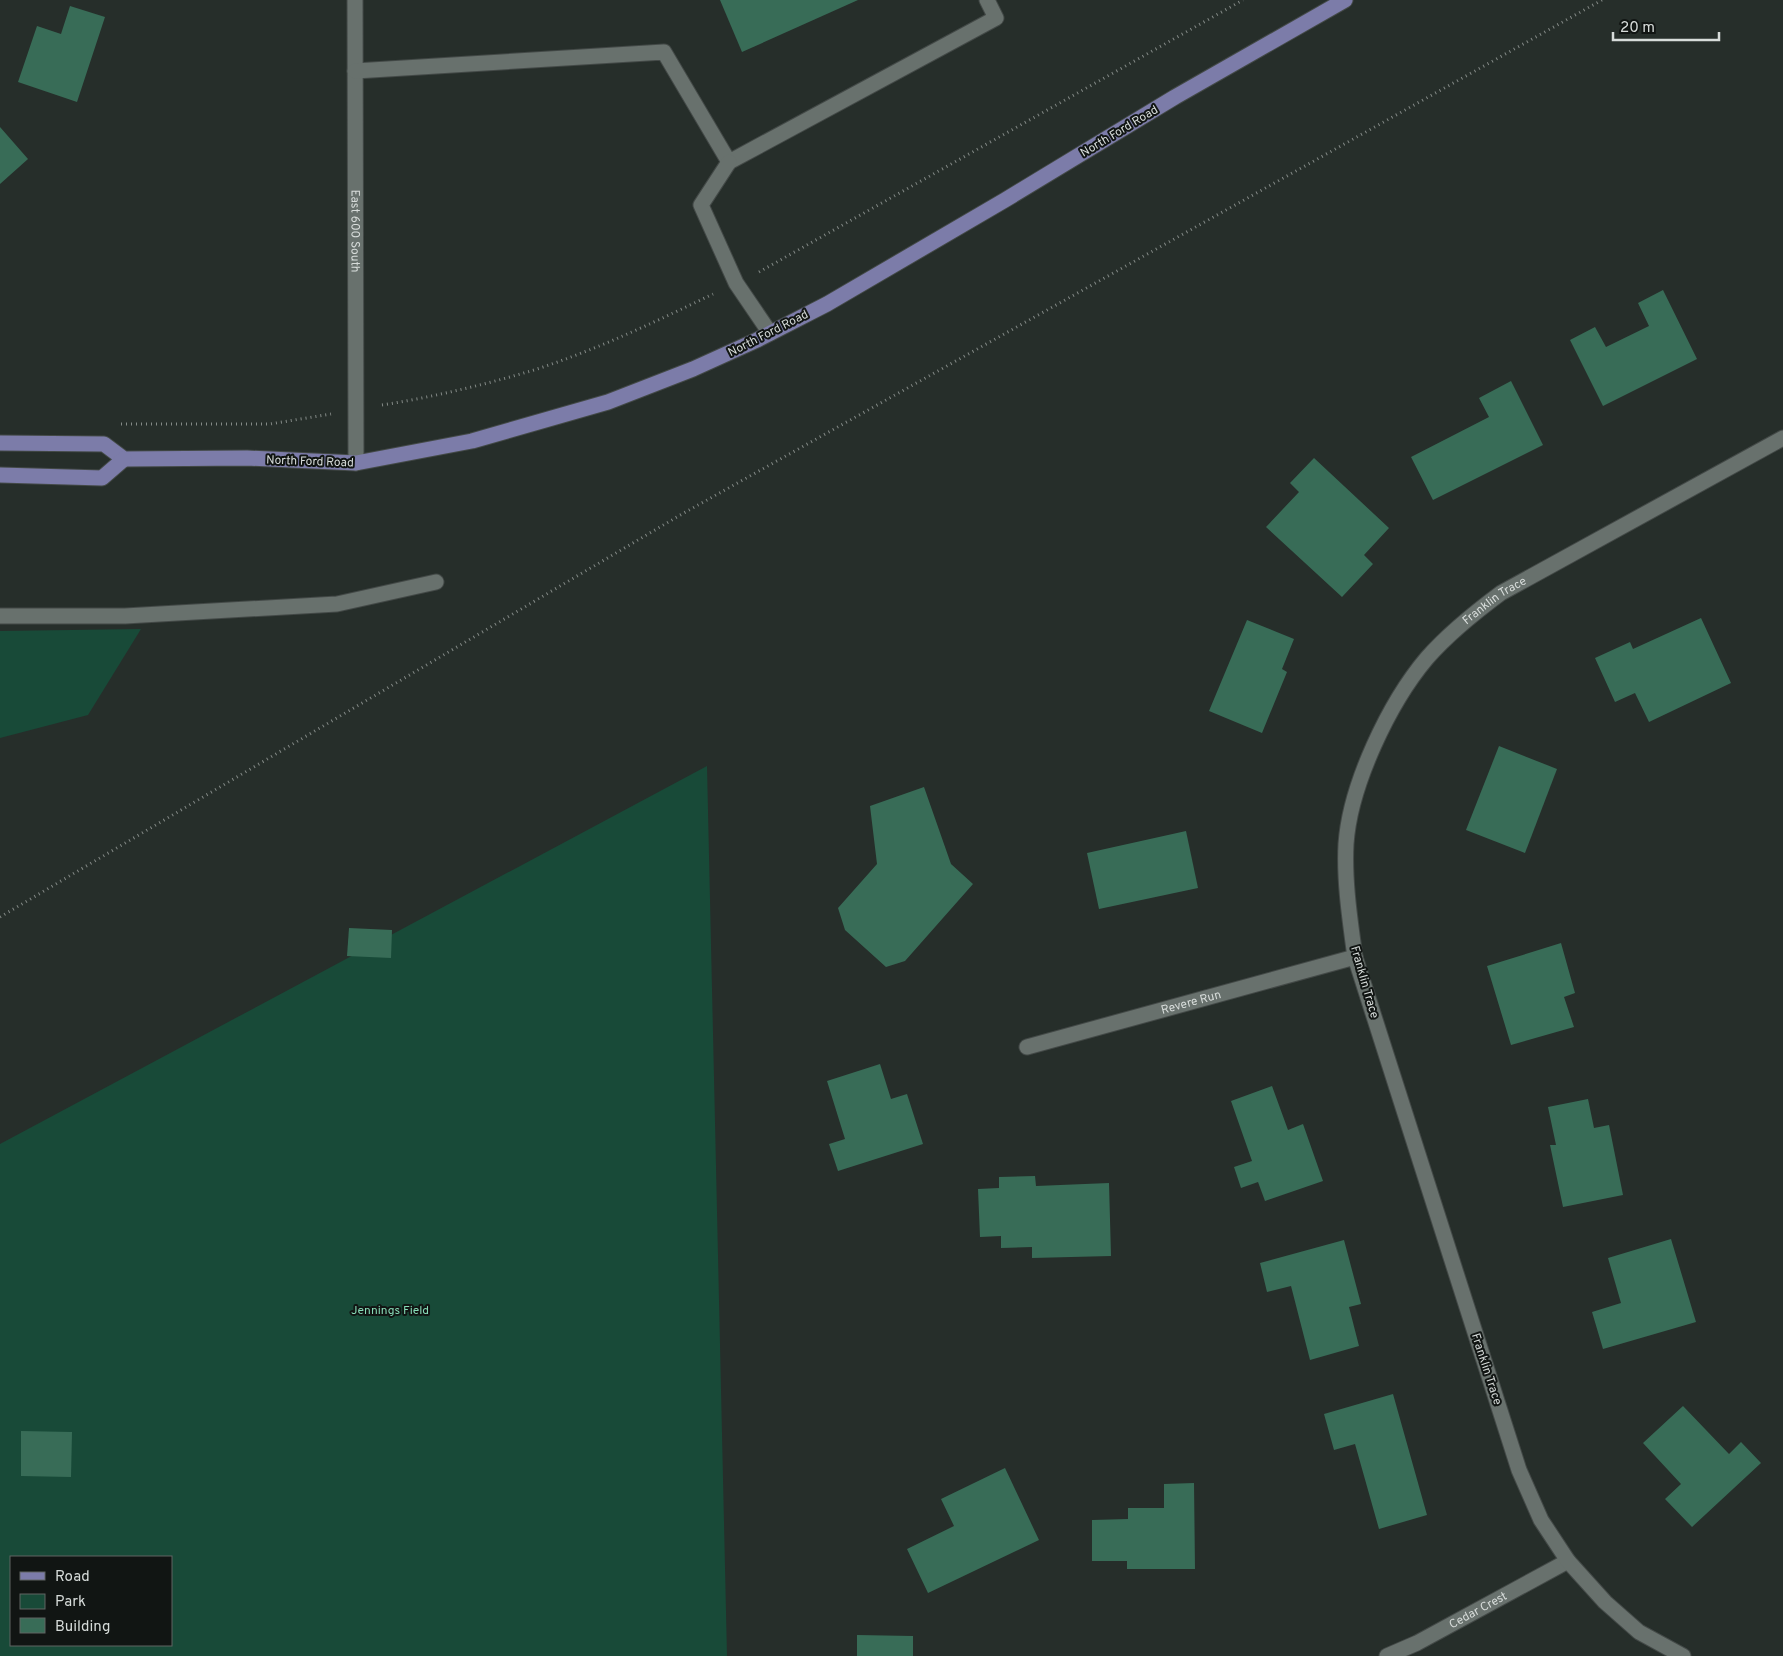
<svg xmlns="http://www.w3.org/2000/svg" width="1783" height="1656" font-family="Overpass,sans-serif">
<rect width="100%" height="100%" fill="#262e2a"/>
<g fill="#184a38" fill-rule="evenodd">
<polygon points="141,629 88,715 0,738 0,631"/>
<path d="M707 766 727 1656H0V1144ZM11 1557H171V1645H11Z"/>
</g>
<g fill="#386c57">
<polygon points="720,0 858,0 742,52"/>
<polygon points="70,6 105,17 77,102 18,82 37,26 61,34"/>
<polygon points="0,127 28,159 0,184"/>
<polygon points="1663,290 1697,359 1603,406 1570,340 1595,327 1606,347 1649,326 1638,303"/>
<polygon points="1511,381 1543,445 1433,500 1411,457 1489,417 1479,398"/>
<polygon points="1314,458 1389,528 1364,555 1373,564 1342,597 1266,527 1299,492 1290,483"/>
<polygon points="1701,618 1731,683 1649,722 1635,693 1615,702 1595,658 1630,642 1633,649"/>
<polygon points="1247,620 1294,639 1282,669 1287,672 1262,733 1209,711"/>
<polygon points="1499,746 1557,769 1525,853 1466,830"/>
<polygon points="924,787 951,864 973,884 905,961 886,967 845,930 838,908 877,864 870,806"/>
<polygon points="1186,831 1198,888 1099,909 1087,853"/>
<polygon points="349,928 392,930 391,958 347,956"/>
<polygon points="1561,943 1575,993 1564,997 1574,1027 1511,1045 1487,966"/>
<polygon points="880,1064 891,1099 907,1094 923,1144 838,1171 829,1144 845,1139 827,1081"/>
<polygon points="1272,1086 1288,1130 1303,1124 1323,1181 1265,1201 1258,1182 1241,1188 1234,1167 1252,1161 1231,1101"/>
<polygon points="1588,1099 1594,1128 1609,1125 1623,1195 1563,1207 1550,1145 1556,1145 1548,1107"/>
<polygon points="1035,1176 1036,1186 1109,1183 1111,1256 1032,1258 1032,1247 1001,1248 1001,1236 980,1237 978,1189 999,1188 999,1177"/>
<polygon points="1671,1239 1696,1322 1603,1349 1592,1312 1621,1303 1608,1258"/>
<polygon points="1344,1240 1361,1304 1349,1307 1359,1346 1310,1360 1291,1286 1267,1292 1260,1263"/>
<polygon points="1393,1394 1427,1515 1379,1529 1355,1444 1334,1450 1324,1414"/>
<polygon points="1683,1406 1729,1454 1741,1442 1761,1463 1692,1527 1665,1499 1681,1484 1643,1443"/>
<polygon points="21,1431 72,1432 71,1477 21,1476"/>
<polygon points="1005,1468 1039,1540 928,1593 907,1549 954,1526 941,1499"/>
<polygon points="1194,1483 1195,1569 1127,1569 1127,1561 1092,1561 1092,1520 1128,1519 1128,1508 1164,1508 1164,1484"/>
<polygon points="857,1635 913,1636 913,1656 857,1656"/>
</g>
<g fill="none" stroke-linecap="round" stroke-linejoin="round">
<defs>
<g id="minor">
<path id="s1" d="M355 0 356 463"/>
<polyline points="355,71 664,52 729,162 996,18 987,0"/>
<polyline points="729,162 701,205 736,283 770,333"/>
<polyline points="0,616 125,616 337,604 436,582"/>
<path id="s2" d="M1027 1047 1355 957"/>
<path id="s3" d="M1387 1656 1417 1643 1568 1561"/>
<path id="s4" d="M1683 1656 1639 1632 1605 1602 1568 1561 1541 1520 1519 1470 1355 957C1350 920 1344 881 1346 844 1350 785 1389 703 1427 658 1449 633 1474 613 1501 593L1783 438"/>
</g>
<g id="major">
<polyline points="0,443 104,444 124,459 247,458 356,463 472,441 608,402 693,369 757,340 827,304 1005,200 1175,97 1345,0"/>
<polyline points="0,475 102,478 124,459"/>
</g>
</defs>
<use href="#minor" stroke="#434947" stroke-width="17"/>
<use href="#major" stroke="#434947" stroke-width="17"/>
<g stroke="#848a87" stroke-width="3" stroke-dasharray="1 4" stroke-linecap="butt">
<polyline points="759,272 1243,0"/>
<path d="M382 405C433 397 484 385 534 370 596 350 655 322 713 294"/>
<polyline points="121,424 270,424 331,414"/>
<polyline points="0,917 682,514 1602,0"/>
</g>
<use href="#minor" stroke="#68716d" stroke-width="15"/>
<use href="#major" stroke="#7c7ca9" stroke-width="15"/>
</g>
<g text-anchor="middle" stroke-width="4" stroke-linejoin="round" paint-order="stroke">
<g font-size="12" fill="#d7dcda" stroke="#111513">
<text transform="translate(1119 131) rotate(-31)" y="4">North Ford Road</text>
<text dy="4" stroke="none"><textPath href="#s1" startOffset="231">East 600 South</textPath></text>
<text transform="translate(768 333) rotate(-27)" y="4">North Ford Road</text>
<text transform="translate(310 461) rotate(2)" y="4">North Ford Road</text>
<text dy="4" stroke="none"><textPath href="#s4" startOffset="1201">Franklin Trace</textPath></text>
<text transform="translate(1365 982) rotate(74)" y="4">Franklin Trace</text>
<text dy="4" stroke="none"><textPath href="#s2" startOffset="170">Revere Run</textPath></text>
<text transform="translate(1487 1369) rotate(72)" y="4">Franklin Trace</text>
<text dy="4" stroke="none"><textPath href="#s3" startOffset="102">Cedar Crest</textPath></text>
</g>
<g font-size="12" fill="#87dbb7" stroke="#111513">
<text x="390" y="1314">Jennings Field</text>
</g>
</g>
<rect x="10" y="1556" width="162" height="90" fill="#111513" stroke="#606563"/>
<rect x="20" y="1572" width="25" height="8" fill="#7c7ca9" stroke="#606563"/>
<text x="55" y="1581" font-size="15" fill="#d7dcda">Road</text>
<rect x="20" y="1594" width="25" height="15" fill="#184a38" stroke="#606563"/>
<text x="55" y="1606" font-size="15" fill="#d7dcda">Park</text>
<rect x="20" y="1618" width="25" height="15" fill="#386c57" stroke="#606563"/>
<text x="55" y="1631" font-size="15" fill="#d7dcda">Building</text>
<path d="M1613 32v8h106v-8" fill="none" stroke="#d7dcda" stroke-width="2.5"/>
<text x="1620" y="32" font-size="15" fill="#d7dcda" stroke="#111513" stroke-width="4" paint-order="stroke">20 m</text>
</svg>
